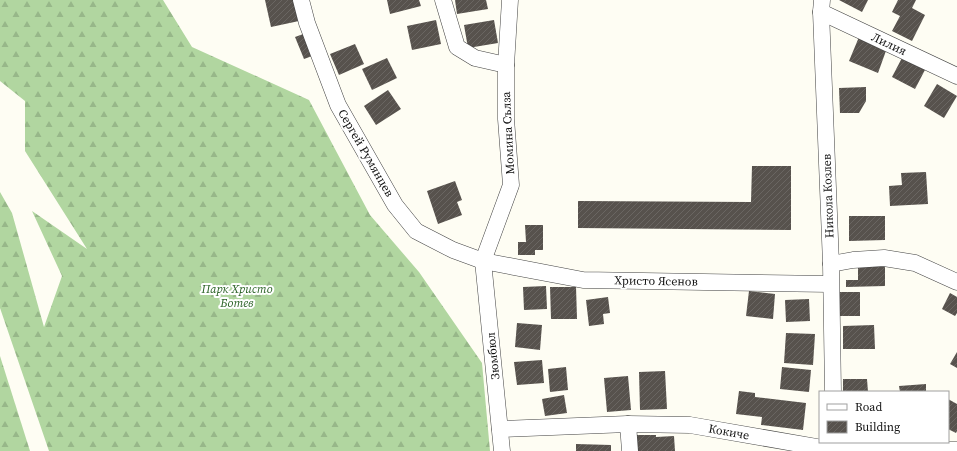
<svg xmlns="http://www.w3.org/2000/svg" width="957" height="451" font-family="'Source Serif 4',serif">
<defs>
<pattern id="forest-firs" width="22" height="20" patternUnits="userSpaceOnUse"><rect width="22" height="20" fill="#b1d6a0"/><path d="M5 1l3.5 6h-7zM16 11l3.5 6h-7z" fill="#97b789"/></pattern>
<pattern id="building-hatch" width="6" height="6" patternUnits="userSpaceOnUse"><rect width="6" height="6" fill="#57524d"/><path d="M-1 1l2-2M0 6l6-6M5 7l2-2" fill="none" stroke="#6a6662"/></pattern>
</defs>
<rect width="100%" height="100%" fill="#fefdf3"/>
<g fill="url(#forest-firs)">
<polygon points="0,0 163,0 192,47 309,100 370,215 419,272 482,363 490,451 49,451 0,308 0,192 12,213 44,327 62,276 32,211 87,249 25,151 25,101 0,81"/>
<polygon points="0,356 30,451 0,451"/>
</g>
<g fill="url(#building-hatch)">
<polygon points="265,0 294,0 299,21 271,27"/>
<polygon points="387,0 419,0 421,6 390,14"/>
<polygon points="455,0 486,0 488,9 457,14"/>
<polygon points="839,0 868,0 862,12"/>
<polygon points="898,0 916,0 912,8 925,15 912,41 892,31 900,16 892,12"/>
<polygon points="436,20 441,44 412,50 407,26"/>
<polygon points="494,20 498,43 468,48 464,25"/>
<polygon points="306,33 315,55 304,59 295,37"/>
<polygon points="859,37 887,48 878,73 849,61"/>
<polygon points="355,44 364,64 339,75 330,54"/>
<polygon points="903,56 926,68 915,89 892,77"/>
<polygon points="387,58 397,78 372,90 362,69"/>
<polygon points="937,84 957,96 944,118 924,106"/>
<polygon points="866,87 866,101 859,113 840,113 839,88"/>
<polygon points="388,90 401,109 376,125 364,106"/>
<polygon points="752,166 791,166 791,230 578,228 578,201 751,202"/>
<polygon points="926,172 928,204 890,206 889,186 902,185 901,173"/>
<polygon points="455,181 462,200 457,202 462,215 438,224 427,191"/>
<polygon points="849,216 885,216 885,240 849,241"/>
<polygon points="525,225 543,225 543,250 535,250 535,255 518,255 518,242 526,242"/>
<polygon points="885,260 885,286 846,287 846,280 858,280 858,261"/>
<polygon points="546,286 547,309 524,310 523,287"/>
<polygon points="550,287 576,287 577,319 551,319"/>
<polygon points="749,291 775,294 773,319 746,316"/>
<rect x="835" y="292" width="25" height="24"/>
<polygon points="950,293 957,297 957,313 955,316 942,309"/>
<polygon points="608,297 610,313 603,314 604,324 589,326 586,300"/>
<polygon points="809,299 810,321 786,322 785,300"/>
<polygon points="517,323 542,325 540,350 515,347"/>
<polygon points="874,325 875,349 843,349 843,326"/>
<polygon points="786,333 815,334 813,365 784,363"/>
<polygon points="957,352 957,368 950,364"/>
<polygon points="542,360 544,383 517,385 514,362"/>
<polygon points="566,367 568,390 550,392 548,369"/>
<polygon points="782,367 811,370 809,392 780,389"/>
<polygon points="665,371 667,409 640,410 639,372"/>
<polygon points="628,376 631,410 607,412 604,378"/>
<polygon points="843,379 867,379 868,392 843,392"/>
<polygon points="926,384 926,392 900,392 899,386"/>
<polygon points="739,391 755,393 755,397 806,403 803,430 761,425 762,417 736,414"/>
<polygon points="564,395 567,413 545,416 542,399"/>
<polygon points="948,399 957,404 957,431 956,433 948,429"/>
<polygon points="637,435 656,435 656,437 674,436 675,451 637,451"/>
<polygon points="576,444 611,445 611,451 576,451"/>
</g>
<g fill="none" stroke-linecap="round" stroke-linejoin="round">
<defs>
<g id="minor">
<polyline points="301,0 307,23 338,105 395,205 416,231 453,250 483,261 583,280 830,284"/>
<polyline points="443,0 457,47 475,58 506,65"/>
<polyline points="822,0 821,12 831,264 833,392"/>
<polyline points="821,12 957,76"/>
<polyline points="831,264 853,260 884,258 915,263 957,282"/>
<polyline points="628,424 630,451"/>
<polyline points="500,429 628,424 690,425 834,450 957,450"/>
<polyline points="502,451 483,261 511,185 506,119 506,65 510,0"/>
</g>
</defs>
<use href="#minor" stroke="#434343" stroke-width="17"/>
<use href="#minor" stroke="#fff" stroke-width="16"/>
</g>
<g text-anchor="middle" stroke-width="4" stroke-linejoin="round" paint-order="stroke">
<g font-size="12" fill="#101010" stroke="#fff">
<text transform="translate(889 44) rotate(25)" y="4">Лилия</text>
<text transform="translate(508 133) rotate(-93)" y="4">Момина Сълза</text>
<text transform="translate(366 153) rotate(60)" y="4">Сергей Румянцев</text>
<text transform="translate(828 196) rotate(-92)" y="4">Никола Козлев</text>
<text transform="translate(656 281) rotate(1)" y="4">Христо Ясенов</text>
<text transform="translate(493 356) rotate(-96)" y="4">Зюмбюл</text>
<text transform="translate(729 432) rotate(10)" y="4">Кокиче</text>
</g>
<g font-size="12" font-style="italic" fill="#2a6225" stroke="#fff">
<text x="237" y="293">Парк Христо<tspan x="237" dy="14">Ботев</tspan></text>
</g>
</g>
<rect x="819" y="391" width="130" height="52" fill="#ffffff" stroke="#9f9f9f"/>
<rect x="827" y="404" width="20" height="6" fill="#ffffff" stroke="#9f9f9f"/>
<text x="855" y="411" font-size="12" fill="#101010">Road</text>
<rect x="827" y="421" width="20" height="12" fill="url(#building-hatch)" stroke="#9f9f9f"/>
<text x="855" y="431" font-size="12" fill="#101010">Building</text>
</svg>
